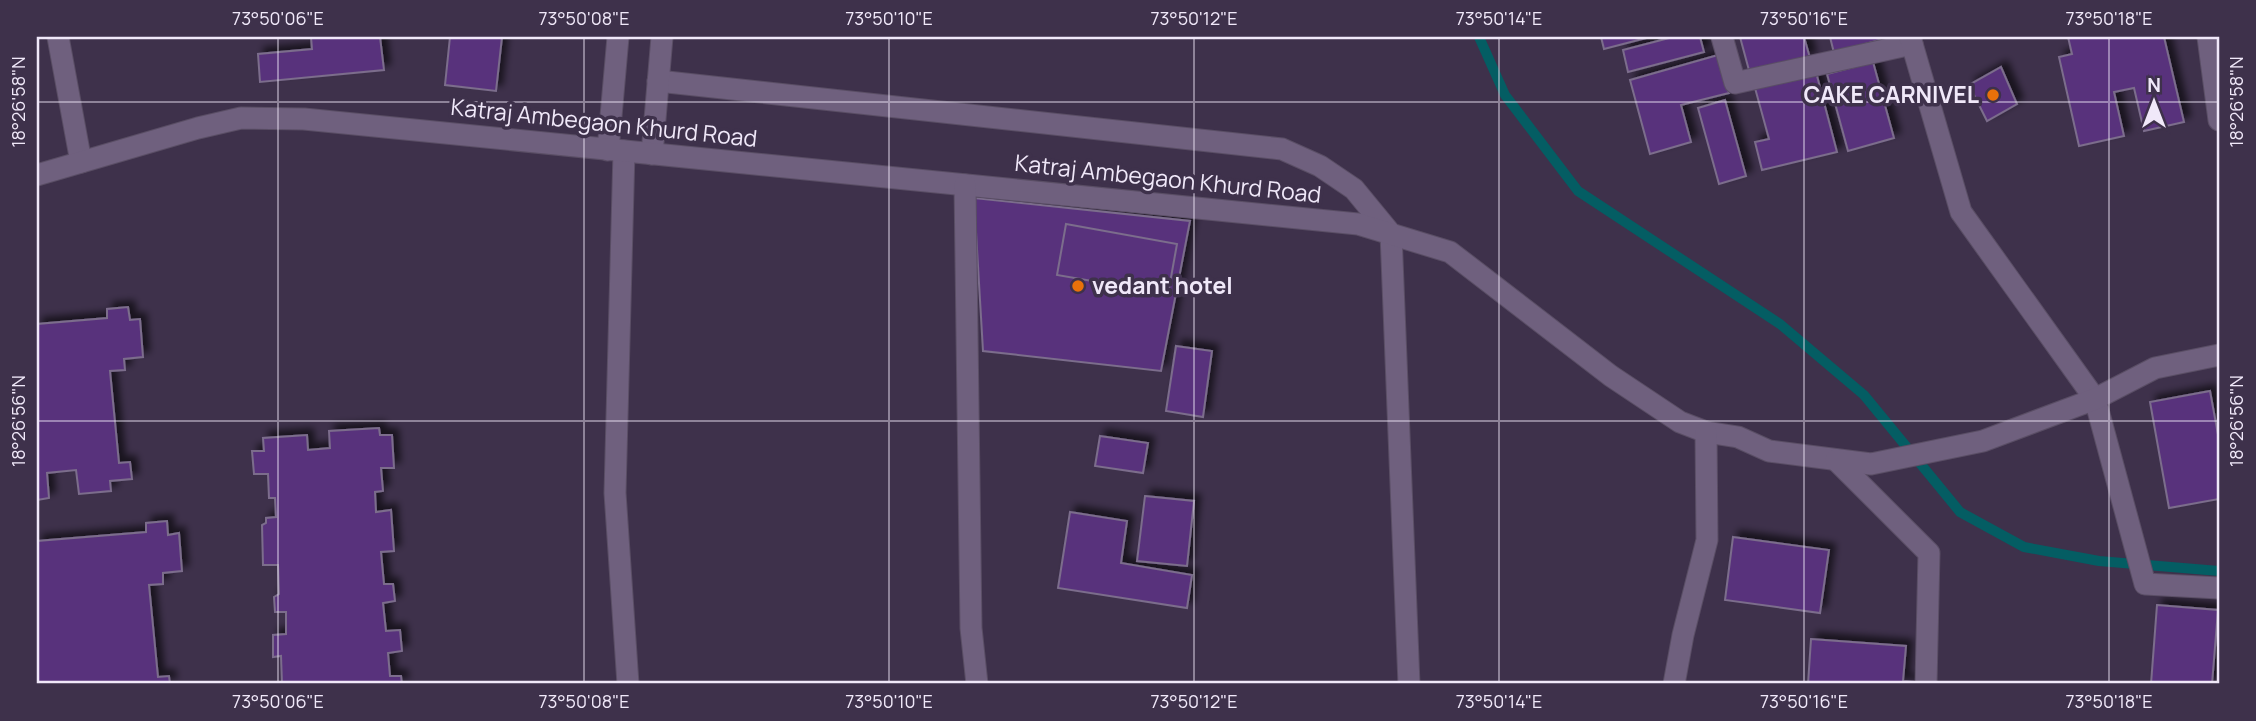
<svg xmlns="http://www.w3.org/2000/svg" width="2256" height="721" font-family="Manrope,sans-serif">
<defs>
<filter id="shadow"><feDropShadow dx="6" dy="-6" stdDeviation="3.5" flood-color="#0009"/></filter>
</defs>
<rect width="100%" height="100%" fill="#3e314b"/>
<g fill="none" stroke-linecap="round" stroke-linejoin="round">
<polyline stroke="#045d63" stroke-width="10" points="1479,37 1505,95 1578,191 1780,324 1864,395 1960,512 2024,547 2099,561 2219,571"/>
</g>
<g fill="#59337c" stroke="#7b6d8c" stroke-width="2" filter="url(#shadow)">
<polygon points="311,37 380,37 384,70 260,82 258,54 312,49"/>
<polygon points="450,37 502,37 496,91 445,85"/>
<polygon points="1601,37 1650,37 1604,49"/>
<polygon points="1673,37 1700,37 1704,52 1628,72 1623,50"/>
<polygon points="1740,37 1804,37 1810,58 1750,74"/>
<polygon points="1830,37 1882,37 1883,39 1834,53"/>
<polygon points="2068,37 2164,37 2184,122 2144,131 2134,88 2114,92 2124,136 2079,146 2059,57 2072,54"/>
<polygon points="1718,55 1729,93 1681,105 1691,142 1650,154 1630,80"/>
<polygon points="1873,62 1894,138 1848,151 1827,74"/>
<polygon points="2001,67 2017,104 1987,121 1969,85"/>
<polygon points="1816,72 1837,152 1762,170 1755,142 1769,139 1755,88"/>
<polygon points="1725,100 1746,176 1719,184 1698,108"/>
<polygon points="974,198 1190,221 1161,371 983,351"/>
<polygon points="1066,224 1177,244 1168,294 1057,275"/>
<polygon points="128,307 130,320 140,319 143,357 124,359 125,370 110,371 119,463 130,462 132,479 110,481 111,491 79,494 76,470 47,473 49,498 37,500 37,324 107,318 107,309"/>
<polygon points="1176,346 1212,351 1203,417 1166,411"/>
<polygon points="2210,391 2219,440 2219,499 2169,508 2150,402"/>
<polygon points="379,428 380,435 392,435 394,468 381,468 383,491 375,492 376,512 391,510 394,551 381,552 384,584 393,584 395,601 383,603 386,631 400,630 402,651 388,653 390,676 401,676 402,684 282,684 281,656 273,657 273,635 286,634 286,612 275,612 274,597 279,594 278,565 263,565 262,525 266,523 266,518 276,517 275,498 269,498 268,474 254,474 252,451 264,451 263,438 307,435 308,450 330,448 329,431"/>
<polygon points="1100,436 1148,443 1143,473 1095,466"/>
<polygon points="1145,496 1194,501 1187,566 1137,561"/>
<polygon points="1070,512 1127,521 1121,563 1192,575 1187,608 1058,588"/>
<polygon points="167,521 168,535 179,533 182,571 163,573 163,584 149,585 158,677 169,676 170,684 37,684 37,541 146,532 146,523"/>
<polygon points="1733,537 1829,550 1820,613 1725,600"/>
<polygon points="2157,605 2218,610 2212,684 2151,684"/>
<polygon points="1811,639 1906,646 1903,681 1914,682 1914,684 1808,684"/>
</g>
<g fill="none" stroke-linecap="round" stroke-linejoin="round">
<defs>
<g id="minor">
<polyline points="58,37 81,162"/>
<polyline points="1722,37 1735,83 1912,44"/>
<polyline points="1910,37 1961,212 2095,399 2145,584 2219,588"/>
<polyline points="2208,37 2219,120"/>
<polyline points="658,81 1282,149 1320,166 1354,189 1391,234 1409,684"/>
<polyline points="608,150 618,37"/>
<polyline points="624,151 615,493 628,684"/>
<polyline points="652,154 662,37"/>
<polyline points="37,175 198,128 241,118 304,119 1358,224 1450,252 1611,376 1680,422 1706,432 1738,437 1769,451 1871,464 1983,441 2095,399 2155,368 2219,355"/>
<polyline points="965,185 971,628 977,684"/>
<polyline points="1836,460 1929,553 1926,684"/>
<polyline points="1674,684 1683,635 1707,540 1706,432"/>
</g>
</defs>
<use href="#minor" stroke="#5a4e65" stroke-width="23"/>
<use href="#minor" stroke="#6f607e" stroke-width="21"/>
</g>
<path fill="none" stroke="#f0e8f9" stroke-width="2" stroke-opacity="0.45" d="M278 37V684M584 37V684M889 37V684M1194 37V684M1499 37V684M1804 37V684M2109 37V684M37 102H2219M37 421H2219"/>
<g fill="#e8710a" stroke="#3e314b" stroke-width="2.5">
<circle cx="1993" cy="95" r="7"/>
<circle cx="1078" cy="286" r="7"/>
</g>
<g text-anchor="middle" stroke-width="7" stroke-linejoin="round" paint-order="stroke">
<g font-size="23" font-weight="bold" fill="#f0e8f9" stroke="#3e314b" text-anchor="end">
<text x="1979" y="103">CAKE CARNIVEL</text>
<text x="1092" y="294" text-anchor="start">vedant hotel</text>
</g>
<g font-size="23" fill="#f0e8f9" stroke="#3e314b">
<text transform="translate(604 123) rotate(6)" y="8">Katraj Ambegaon Khurd Road</text>
<text transform="translate(1168 179) rotate(6)" y="8">Katraj Ambegaon Khurd Road</text>
</g>
</g>
<rect width="2256" height="721" fill="none" stroke="#3e314b" stroke-width="77"/>
<g transform="translate(2154 102)" stroke="#3e314b" stroke-width="5" paint-order="stroke">
<path d="M0-5L12 26L0 18L-12 26Z" fill="#f0e8f9"/>
<text y="-10" font-size="19" font-weight="bold" text-anchor="middle" fill="#f0e8f9">N</text>
</g>
<rect x="38" y="38" width="2180" height="644" fill="none" stroke="#f0e8f9" stroke-width="2.5"/>
<g font-size="18" text-anchor="middle" fill="#f0e8f9">
<text x="278" y="25">73°50'06"E</text>
<text x="584" y="25">73°50'08"E</text>
<text x="889" y="25">73°50'10"E</text>
<text x="1194" y="25">73°50'12"E</text>
<text x="1499" y="25">73°50'14"E</text>
<text x="1804" y="25">73°50'16"E</text>
<text x="2109" y="25">73°50'18"E</text>
<text transform="translate(19 102) rotate(-90)" y="6">18°26'58"N</text>
<text transform="translate(2237 102) rotate(-90)" y="6">18°26'58"N</text>
<text transform="translate(19 421) rotate(-90)" y="6">18°26'56"N</text>
<text transform="translate(2237 421) rotate(-90)" y="6">18°26'56"N</text>
<text x="278" y="708">73°50'06"E</text>
<text x="584" y="708">73°50'08"E</text>
<text x="889" y="708">73°50'10"E</text>
<text x="1194" y="708">73°50'12"E</text>
<text x="1499" y="708">73°50'14"E</text>
<text x="1804" y="708">73°50'16"E</text>
<text x="2109" y="708">73°50'18"E</text>
</g>
</svg>
